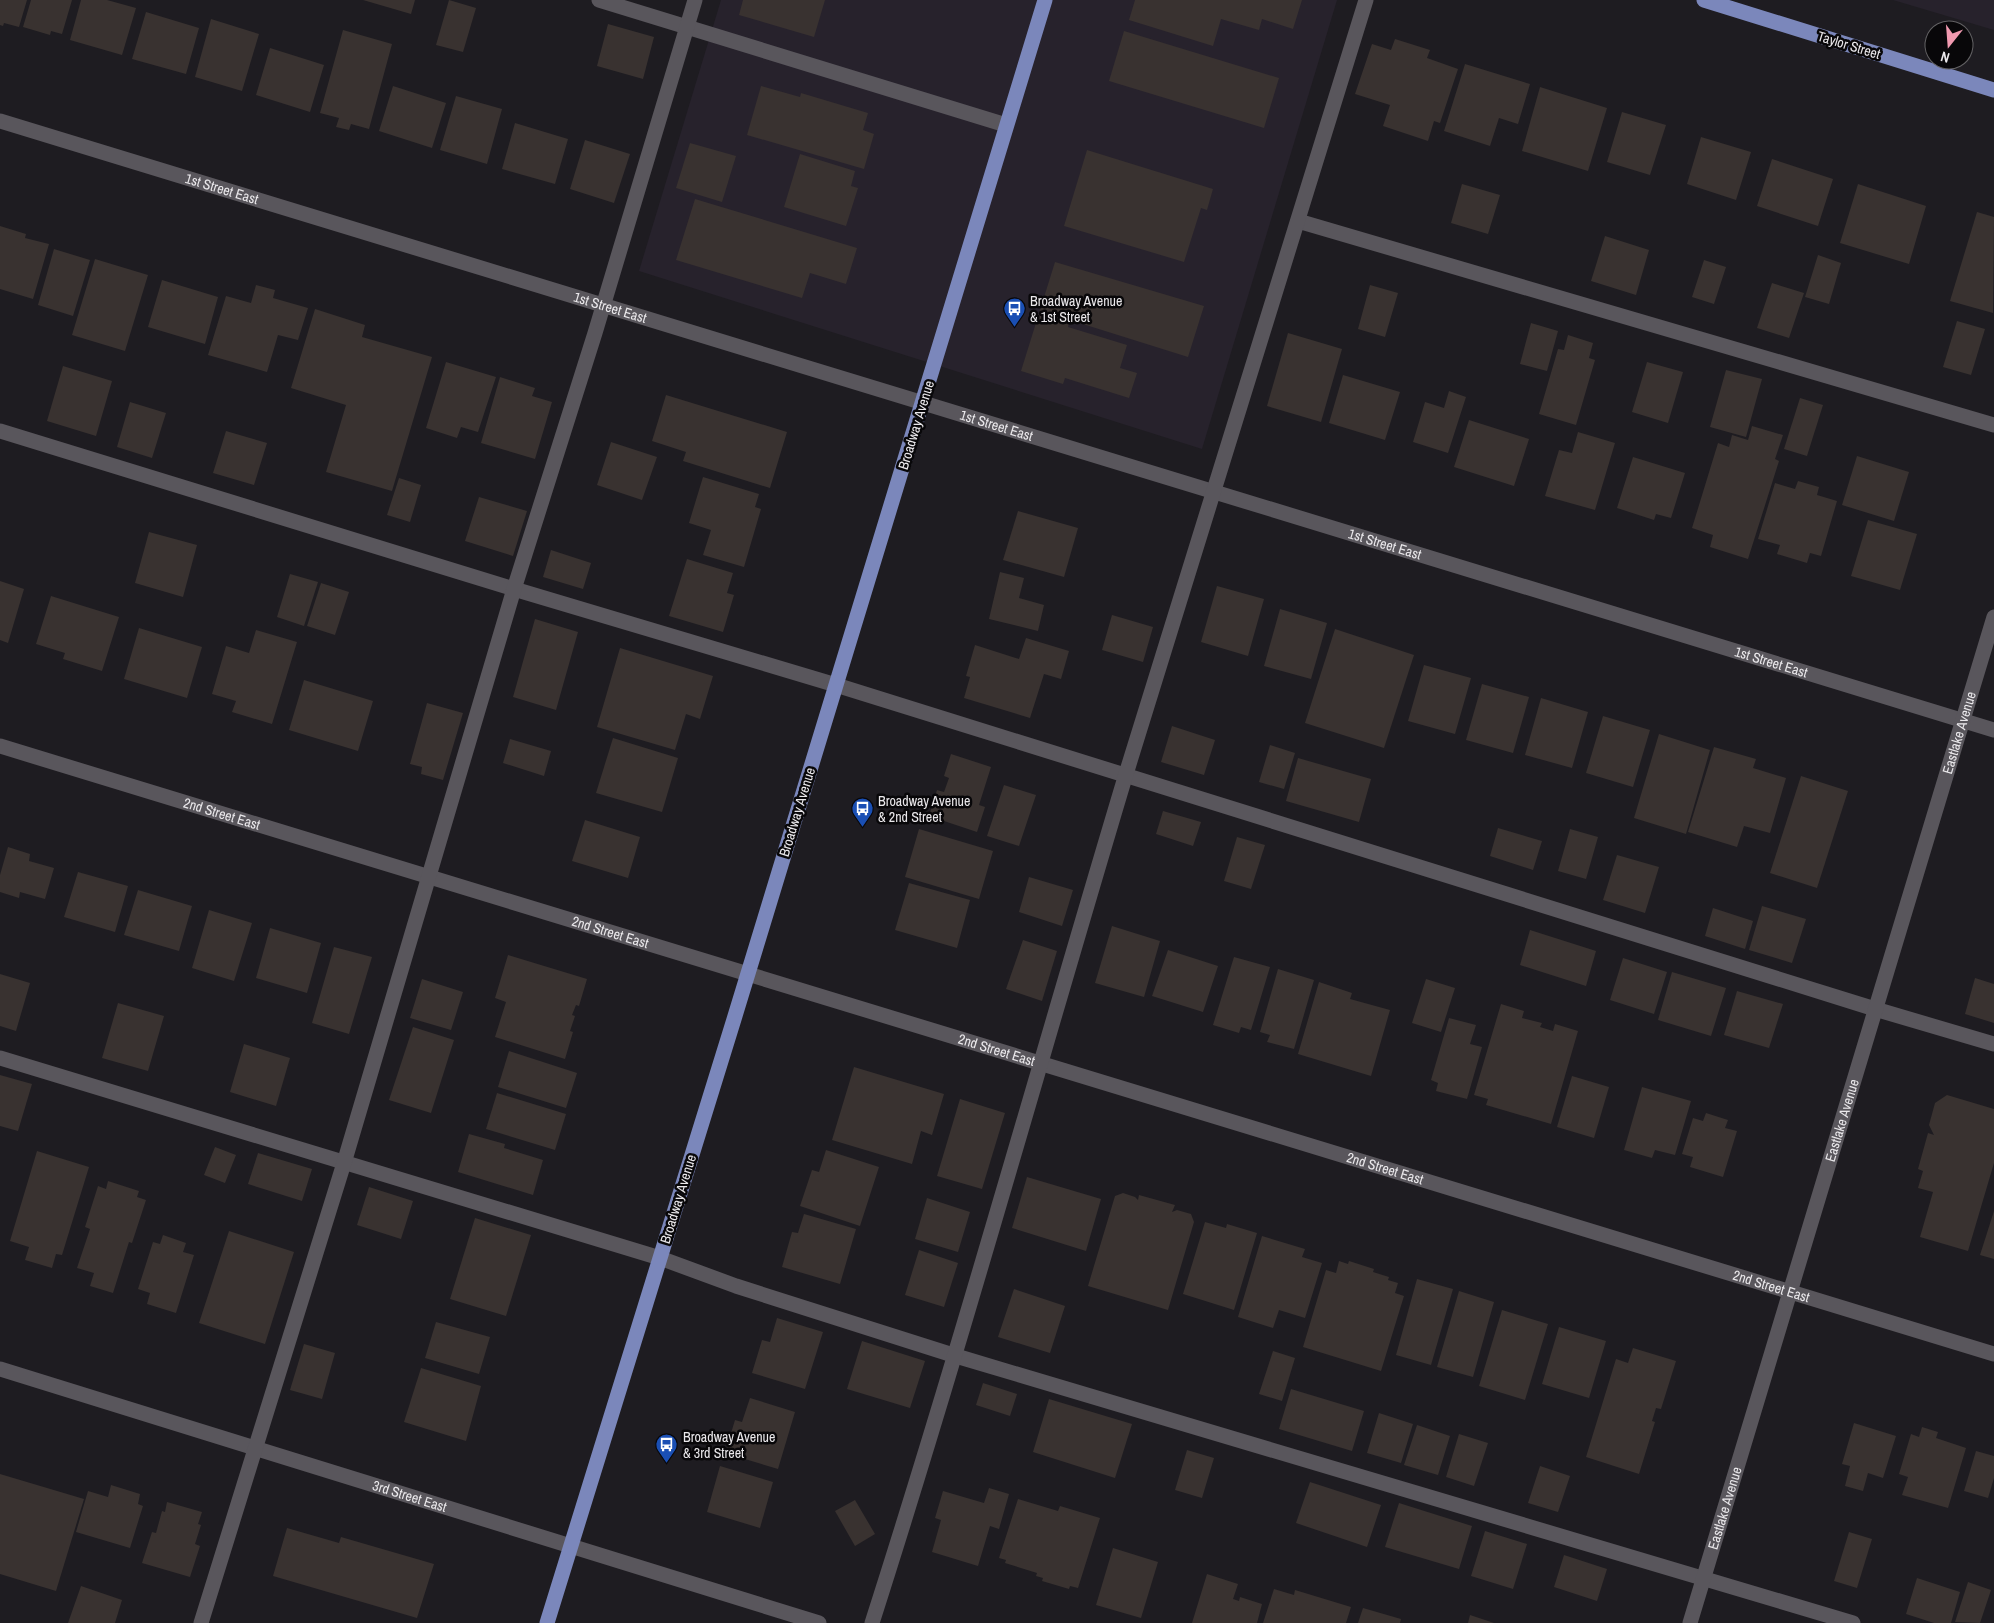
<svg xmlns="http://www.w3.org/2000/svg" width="1994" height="1623" font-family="'Archivo Narrow',sans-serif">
<rect width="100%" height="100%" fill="#1e1c21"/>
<g fill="#27222c">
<polygon points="721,0 1337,0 1202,449 639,271"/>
<polygon points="1893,0 1994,0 1994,30"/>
</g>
<g fill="#393230">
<polygon points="0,0 27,0 19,27 4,23 3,26 0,25"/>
<polygon points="31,0 72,0 62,34 51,31 50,35 23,27"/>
<polygon points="81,0 107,0 136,8 122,55 70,40"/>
<polygon points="363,0 415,0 411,14"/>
<polygon points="449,0 476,8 463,52 436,45"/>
<polygon points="743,0 825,0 814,37 739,15"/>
<polygon points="1135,0 1302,0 1293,29 1262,19 1259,30 1221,19 1213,46 1129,20"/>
<polygon points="146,12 199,28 186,74 132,59"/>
<polygon points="211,19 259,34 242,91 195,77"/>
<polygon points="608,24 654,37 643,79 597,66"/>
<polygon points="343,30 392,44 369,129 351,124 349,130 336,127 339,118 320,113"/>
<polygon points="1124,31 1279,78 1264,128 1109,81"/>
<polygon points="1395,39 1430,50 1427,58 1458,69 1440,123 1434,121 1428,141 1383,126 1390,105 1355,94 1372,44 1391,50"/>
<polygon points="270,48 324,65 310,112 256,95"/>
<polygon points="1465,64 1530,84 1518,124 1499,118 1490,146 1444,131"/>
<polygon points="393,86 446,103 432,148 379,131"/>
<polygon points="761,86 800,97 801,93 868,113 863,130 874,134 864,169 747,135"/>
<polygon points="1540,87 1607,108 1588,171 1522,151"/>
<polygon points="456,96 502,109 487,164 440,150"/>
<polygon points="1622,112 1666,125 1650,175 1607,162"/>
<polygon points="515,123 568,139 555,184 502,169"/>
<polygon points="1701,137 1751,152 1736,200 1687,184"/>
<polygon points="585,140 630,154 614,203 570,189"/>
<polygon points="690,143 736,156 722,202 676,188"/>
<polygon points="1087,150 1213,189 1207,210 1201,208 1184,262 1064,226"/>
<polygon points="800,154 855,171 851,186 858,188 846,226 784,207"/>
<polygon points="1772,159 1833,179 1818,226 1757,206"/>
<polygon points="1462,184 1500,195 1488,234 1451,223"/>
<polygon points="1858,184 1926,206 1909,264 1840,243"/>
<polygon points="695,199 857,248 846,284 810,273 802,298 676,260"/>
<polygon points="1977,212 1994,217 1993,313 1950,301"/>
<polygon points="0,226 26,234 25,238 49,244 33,299 0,289"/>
<polygon points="1605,236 1649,250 1636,295 1591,281"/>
<polygon points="54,249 90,260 73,316 38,305"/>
<polygon points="1818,255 1841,263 1829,304 1805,297"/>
<polygon points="95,259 148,275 125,351 72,335"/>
<polygon points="1704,260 1726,267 1714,304 1692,297"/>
<polygon points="1055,262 1204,306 1188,357 1070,320 1068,327 1127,345 1120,368 1137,373 1129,398 1065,378 1063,384 1021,371"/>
<polygon points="162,280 218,297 205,344 148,327"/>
<polygon points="1772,283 1804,293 1789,338 1757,328"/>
<polygon points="256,285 275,290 273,298 308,308 298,340 278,335 267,372 208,355 226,296 251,303"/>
<polygon points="1370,285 1398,293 1385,337 1358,329"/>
<polygon points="315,309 365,325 362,337 432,357 392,491 326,472 346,405 291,388"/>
<polygon points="1957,321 1985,329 1971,375 1943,367"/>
<polygon points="1531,323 1558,331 1547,371 1520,364"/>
<polygon points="1288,333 1342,349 1321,422 1267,406"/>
<polygon points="1568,335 1593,343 1589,358 1595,360 1576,425 1539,414 1558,349 1564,350"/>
<polygon points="446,362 496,377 478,432 461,427 457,438 426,428"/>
<polygon points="1647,362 1683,372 1668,423 1632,412"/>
<polygon points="63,366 112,381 96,436 47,421"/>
<polygon points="1726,370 1762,379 1746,437 1710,427"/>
<polygon points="1343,375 1400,392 1385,440 1329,423"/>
<polygon points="500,377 535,388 532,396 552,402 535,459 481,443"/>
<polygon points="1449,391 1466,397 1448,453 1413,442 1425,402 1444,408"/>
<polygon points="666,395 787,432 770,488 683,461 686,452 652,441"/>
<polygon points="1800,398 1823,405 1807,456 1784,449"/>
<polygon points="130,402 166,413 152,458 117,447"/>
<polygon points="1469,420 1529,439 1514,486 1454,467"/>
<polygon points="1752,426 1783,435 1775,459 1779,461 1748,559 1710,547 1713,535 1692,528 1718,443 1729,447 1732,435 1748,440"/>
<polygon points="226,431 267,443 254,485 213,473"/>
<polygon points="1578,432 1615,443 1595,510 1545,496 1559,450 1572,453"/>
<polygon points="611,442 657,457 642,500 597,485"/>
<polygon points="1857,456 1909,472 1894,521 1842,505"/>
<polygon points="1633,457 1685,473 1671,518 1656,514 1654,520 1617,508"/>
<polygon points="703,477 759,494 755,507 761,509 744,567 703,555 711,530 689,523"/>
<polygon points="399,478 421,485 410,522 387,515"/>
<polygon points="1798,481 1819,487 1817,495 1837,501 1821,556 1810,553 1807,563 1777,554 1780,545 1758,539 1775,483 1795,489"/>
<polygon points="479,497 527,511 513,556 465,541"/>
<polygon points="1018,511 1078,528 1064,577 1003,560"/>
<polygon points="1868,520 1917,534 1900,590 1851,576"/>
<polygon points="149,532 197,545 183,597 135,583"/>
<polygon points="551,550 591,563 583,589 543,577"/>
<polygon points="687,559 733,573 727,593 734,595 723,632 669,616"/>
<polygon points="1000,572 1024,578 1019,598 1044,605 1038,631 989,619"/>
<polygon points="290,574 318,582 304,626 277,617"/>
<polygon points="0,581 24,589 8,643 0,640"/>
<polygon points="321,583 349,592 335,635 307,626"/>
<polygon points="1217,586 1264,599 1248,656 1201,642"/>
<polygon points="51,596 119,617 102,671 63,659 65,653 36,644"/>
<polygon points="1280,609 1327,623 1311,679 1264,666"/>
<polygon points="1112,615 1153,627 1143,662 1102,650"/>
<polygon points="535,619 578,632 556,710 513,697"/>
<polygon points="139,628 202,647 187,698 124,679"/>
<polygon points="1335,629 1414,655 1384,748 1305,723"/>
<polygon points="256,630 297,642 272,724 232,712 236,701 212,694 226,646 249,653"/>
<polygon points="1026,638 1069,651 1061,679 1044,674 1030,718 964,698 970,677 966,676 975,645 1019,659"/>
<polygon points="620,648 713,676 700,719 686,714 675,750 597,727"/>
<polygon points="1424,665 1471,678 1455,734 1408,721"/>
<polygon points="304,680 373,701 358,751 289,730"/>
<polygon points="1482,684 1529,697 1513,753 1466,740"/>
<polygon points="1541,698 1588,712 1572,768 1525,755"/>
<polygon points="427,703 463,713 443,780 421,774 422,767 410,764"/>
<polygon points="1603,716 1650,730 1633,787 1586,773"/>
<polygon points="1172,726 1215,740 1204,775 1161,762"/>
<polygon points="1659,734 1710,750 1686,834 1634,818"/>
<polygon points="613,738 678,758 662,812 596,793"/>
<polygon points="510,739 551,751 544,776 503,763"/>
<polygon points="1270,745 1295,753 1284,789 1259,782"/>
<polygon points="1714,747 1756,759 1753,768 1786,778 1770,833 1744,826 1737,847 1688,832"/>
<polygon points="951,754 991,767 979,805 985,807 977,832 929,816 937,790 944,792 949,778 944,776"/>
<polygon points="1298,758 1371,779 1359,822 1286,801"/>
<polygon points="1801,776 1848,791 1817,888 1770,873"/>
<polygon points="1004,785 1036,795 1019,846 987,836"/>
<polygon points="1163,811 1201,822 1193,846 1156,834"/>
<polygon points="585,820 640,837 628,878 572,861"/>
<polygon points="1498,828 1542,841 1533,870 1490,856"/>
<polygon points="919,829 993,851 979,899 905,877"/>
<polygon points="1570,829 1598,837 1586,879 1558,871"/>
<polygon points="1237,837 1265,845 1251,889 1224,881"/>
<polygon points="8,847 30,854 29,861 54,868 45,899 20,892 19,898 0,892 0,875"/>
<polygon points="1617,855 1659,867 1645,913 1603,900"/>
<polygon points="78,872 128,886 115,932 64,917"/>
<polygon points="1029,877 1073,890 1062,926 1019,912"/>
<polygon points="909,883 970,900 957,948 895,930"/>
<polygon points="138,890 192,906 179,951 124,935"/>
<polygon points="1762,906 1806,919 1792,963 1749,950"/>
<polygon points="1713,908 1753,921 1745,949 1705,936"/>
<polygon points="209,910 252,923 234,981 192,968"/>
<polygon points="1112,926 1160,941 1144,997 1095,983"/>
<polygon points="270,928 321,943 307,993 256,978"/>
<polygon points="1530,930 1596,951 1586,986 1520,965"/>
<polygon points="1023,940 1057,951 1042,1001 1006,989"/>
<polygon points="334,947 372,957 349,1034 312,1023"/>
<polygon points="1168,950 1218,966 1203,1012 1152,996"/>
<polygon points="508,955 587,979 579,1006 576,1005 572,1015 575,1016 570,1031 573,1032 565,1059 495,1037 506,1002 495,998"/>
<polygon points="1234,957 1270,967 1251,1030 1241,1027 1239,1033 1213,1025"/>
<polygon points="1623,958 1667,972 1654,1014 1610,1000"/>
<polygon points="1278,969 1314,980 1294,1049 1267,1042 1270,1035 1260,1032"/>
<polygon points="1672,972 1726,988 1711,1036 1658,1020"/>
<polygon points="0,974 30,983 16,1031 0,1026"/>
<polygon points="1975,978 1994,984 1994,1023 1965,1014"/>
<polygon points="422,979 463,992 451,1030 410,1018"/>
<polygon points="1426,979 1455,988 1441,1032 1412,1023"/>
<polygon points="1319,982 1352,993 1350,999 1390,1010 1371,1076 1298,1054"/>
<polygon points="1737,991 1783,1004 1769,1048 1724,1035"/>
<polygon points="118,1003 164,1016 148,1071 102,1058"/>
<polygon points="1501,1004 1524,1011 1522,1018 1542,1023 1540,1027 1553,1031 1555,1024 1578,1031 1551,1124 1486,1105 1488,1099 1474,1095"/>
<polygon points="1449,1018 1476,1025 1470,1044 1482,1047 1467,1099 1436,1091 1438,1083 1431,1080"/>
<polygon points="413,1027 454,1040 431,1113 389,1100"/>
<polygon points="244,1044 290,1058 276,1106 230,1092"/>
<polygon points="509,1051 577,1073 566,1108 498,1087"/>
<polygon points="854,1067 944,1094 932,1135 921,1131 912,1164 832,1140"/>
<polygon points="0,1075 32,1084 18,1131 0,1126"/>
<polygon points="1572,1076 1609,1087 1594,1138 1557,1127"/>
<polygon points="1642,1087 1691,1101 1675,1155 1655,1150 1652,1158 1624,1150"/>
<polygon points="497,1093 566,1114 555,1150 486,1129"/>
<polygon points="1947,1095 1994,1109 1994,1163 1968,1251 1920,1237 1933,1192 1918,1188 1923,1171 1918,1169 1928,1133 1934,1135 1929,1125 1935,1103"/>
<polygon points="960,1099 1005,1113 982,1189 937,1176"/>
<polygon points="1706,1113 1728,1120 1725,1128 1737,1131 1723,1177 1690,1167 1693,1157 1682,1154 1693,1118 1703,1121"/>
<polygon points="469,1134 505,1144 504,1148 543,1160 533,1195 458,1172"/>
<polygon points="215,1147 236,1155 225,1183 204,1175"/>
<polygon points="826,1150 879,1167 860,1226 800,1206 812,1170 819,1172"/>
<polygon points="37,1151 89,1167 62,1255 56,1254 52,1268 25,1260 29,1247 10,1241"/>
<polygon points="258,1153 312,1169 302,1201 248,1184"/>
<polygon points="1027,1177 1101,1199 1086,1251 1012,1228"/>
<polygon points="108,1181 139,1191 137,1197 146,1200 132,1243 129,1242 113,1293 90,1286 94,1273 77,1268 90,1229 85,1227 98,1186 106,1189"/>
<polygon points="369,1187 413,1201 401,1239 357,1225"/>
<polygon points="1123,1193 1135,1197 1138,1200 1139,1195 1175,1205 1172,1212 1177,1210 1191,1214 1194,1222 1168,1310 1088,1286 1115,1196"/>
<polygon points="927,1198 970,1212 958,1252 915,1239"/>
<polygon points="1994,1211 1994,1259 1980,1255"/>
<polygon points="804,1214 856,1229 840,1284 782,1267 792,1232 798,1233"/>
<polygon points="475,1218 531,1235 506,1316 450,1299"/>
<polygon points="1205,1222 1226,1228 1227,1224 1257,1233 1234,1310 1183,1294"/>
<polygon points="229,1231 294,1252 265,1344 199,1323"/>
<polygon points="163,1235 186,1243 183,1252 194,1255 176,1313 147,1304 150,1293 138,1289 153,1242 160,1244"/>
<polygon points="1262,1236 1305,1249 1302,1257 1322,1263 1305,1318 1279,1310 1273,1328 1238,1317"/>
<polygon points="919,1250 958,1263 944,1307 905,1295"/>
<polygon points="1339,1261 1348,1264 1349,1261 1374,1269 1373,1272 1389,1277 1388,1280 1398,1283 1395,1293 1404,1296 1381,1371 1303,1347 1326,1270 1336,1273"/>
<polygon points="1417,1279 1453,1289 1431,1365 1396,1355"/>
<polygon points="1014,1289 1065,1306 1050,1353 998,1337"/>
<polygon points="1459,1291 1494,1302 1473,1377 1437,1367"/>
<polygon points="1502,1310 1548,1324 1525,1400 1479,1386"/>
<polygon points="777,1318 823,1332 805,1389 752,1373 762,1340 770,1342"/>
<polygon points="436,1322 490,1337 479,1374 425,1358"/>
<polygon points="1559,1327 1606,1341 1589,1398 1542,1384"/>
<polygon points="862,1341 925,1361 910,1408 847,1389"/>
<polygon points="304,1344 335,1353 322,1399 290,1390"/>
<polygon points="1633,1348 1676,1361 1661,1409 1656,1408 1652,1421 1655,1422 1639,1474 1586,1457 1616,1359 1628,1363"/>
<polygon points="1273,1351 1295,1358 1282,1401 1259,1394"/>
<polygon points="421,1368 481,1386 466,1441 404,1422"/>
<polygon points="983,1383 1017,1394 1010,1416 976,1405"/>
<polygon points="1291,1389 1364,1411 1352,1451 1279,1429"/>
<polygon points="750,1398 795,1412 778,1469 725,1453 735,1420 742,1422"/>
<polygon points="1049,1399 1132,1424 1115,1478 1033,1452"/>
<polygon points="1379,1413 1413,1424 1401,1463 1367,1453"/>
<polygon points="1854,1423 1896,1436 1883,1478 1868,1473 1863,1491 1845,1486 1850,1466 1842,1464"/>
<polygon points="1417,1425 1450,1436 1438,1475 1404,1465"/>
<polygon points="1922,1427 1938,1432 1936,1438 1966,1448 1948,1508 1902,1495 1908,1477 1899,1474 1911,1434 1919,1437"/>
<polygon points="1459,1434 1488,1443 1474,1486 1446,1477"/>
<polygon points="1187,1450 1214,1458 1202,1498 1175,1490"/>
<polygon points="1976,1451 1994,1456 1994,1478 1988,1498 1964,1491"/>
<polygon points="720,1466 773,1482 760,1528 707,1512"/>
<polygon points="1540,1466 1570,1476 1558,1512 1528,1503"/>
<polygon points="0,1474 84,1499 56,1591 0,1574"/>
<polygon points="1310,1482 1381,1505 1367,1547 1296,1523"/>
<polygon points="111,1485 140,1494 138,1504 143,1506 130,1548 76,1532 88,1491 108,1497"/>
<polygon points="989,1488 1009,1494 999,1529 990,1526 978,1566 932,1552 941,1520 935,1518 943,1491 984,1503"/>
<polygon points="1018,1499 1058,1511 1060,1506 1100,1518 1078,1588 1070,1586 1069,1589 1042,1581 1043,1578 1036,1576 1037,1573 1005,1563 1006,1560 999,1558"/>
<polygon points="855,1500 875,1534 855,1546 835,1511"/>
<polygon points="167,1502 202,1512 198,1524 201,1525 195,1544 200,1546 190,1577 142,1563 152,1532 156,1533 162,1511 165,1512"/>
<polygon points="1399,1503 1472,1526 1459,1569 1385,1547"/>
<polygon points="287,1528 339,1543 341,1537 434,1564 417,1618 273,1576"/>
<polygon points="1485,1531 1527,1544 1513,1589 1471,1576"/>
<polygon points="1849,1532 1872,1539 1857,1588 1834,1581"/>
<polygon points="1113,1548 1158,1562 1141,1618 1096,1605"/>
<polygon points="1564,1555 1607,1569 1597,1601 1554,1587"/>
<polygon points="1207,1574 1238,1584 1233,1599 1239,1601 1240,1597 1262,1604 1257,1623 1192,1623"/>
<polygon points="1917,1578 1960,1592 1951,1623 1934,1623 1906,1614"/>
<polygon points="1968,1582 1991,1590 1980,1623 1955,1622"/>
<polygon points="81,1586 122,1600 115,1623 68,1623"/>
<polygon points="1274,1589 1294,1595 1295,1590 1351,1607 1346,1623 1263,1623"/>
<polygon points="1363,1608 1401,1619 1400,1623 1358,1623"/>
<polygon points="1470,1615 1494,1623 1468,1623"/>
</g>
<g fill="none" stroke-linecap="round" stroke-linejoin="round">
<g stroke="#59565c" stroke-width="15">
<polyline points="599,0 1006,125"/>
<path id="s1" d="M0 121 1994 730"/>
<polyline points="1298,221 1994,425"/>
<polyline points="0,431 514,589 836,685 1875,1009 1994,1044"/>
<path id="s2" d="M0 746 1994 1354"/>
<polyline points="0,1058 660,1258 736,1286 956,1356 1853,1623"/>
<path id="s3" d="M0 1369 819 1623"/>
<polyline points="201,1623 344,1163 514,589 595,333 695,0"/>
<path d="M872 1623C962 1342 1041 1057 1126 774 1204 515 1287 258 1366 0"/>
<path id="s4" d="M1690 1623 1994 617"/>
</g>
<g stroke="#7b87bb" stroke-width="15">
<polyline points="1704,0 1994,90"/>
<polyline points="547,1623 735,1016 1045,0"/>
</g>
</g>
<defs>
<symbol id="bus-pin" viewBox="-11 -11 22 30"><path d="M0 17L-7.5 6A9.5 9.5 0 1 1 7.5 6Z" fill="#1a4fb4" stroke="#080709"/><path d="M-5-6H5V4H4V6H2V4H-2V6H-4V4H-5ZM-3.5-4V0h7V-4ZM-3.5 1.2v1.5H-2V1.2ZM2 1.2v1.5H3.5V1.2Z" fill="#fff"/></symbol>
</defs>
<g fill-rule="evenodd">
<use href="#bus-pin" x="1002" y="296" width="25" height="34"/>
<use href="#bus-pin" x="850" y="796" width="25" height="34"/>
<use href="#bus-pin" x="654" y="1432" width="25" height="34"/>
</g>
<g text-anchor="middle" stroke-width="5" stroke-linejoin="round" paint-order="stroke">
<g font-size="14" fill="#eae8eb" stroke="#080709">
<text transform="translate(1849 45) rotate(17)" y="5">Taylor Street</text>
<text dy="5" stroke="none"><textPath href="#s1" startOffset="232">1st Street East</textPath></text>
<text dy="5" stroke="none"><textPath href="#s1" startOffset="638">1st Street East</textPath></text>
<text transform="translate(916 425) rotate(-73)" y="5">Broadway Avenue</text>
<text dy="5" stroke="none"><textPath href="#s1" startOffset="1042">1st Street East</textPath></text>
<text dy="5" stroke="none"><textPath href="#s1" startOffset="1448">1st Street East</textPath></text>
<text dy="5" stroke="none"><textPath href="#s1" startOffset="1852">1st Street East</textPath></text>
<text dy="5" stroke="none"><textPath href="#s4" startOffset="930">Eastlake Avenue</textPath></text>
<text transform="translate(797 812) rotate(-73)" y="5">Broadway Avenue</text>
<text dy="5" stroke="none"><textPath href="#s2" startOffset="232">2nd Street East</textPath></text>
<text dy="5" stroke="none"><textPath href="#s2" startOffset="638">2nd Street East</textPath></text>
<text dy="5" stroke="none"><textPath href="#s2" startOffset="1042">2nd Street East</textPath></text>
<text dy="5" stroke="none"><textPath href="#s4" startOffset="525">Eastlake Avenue</textPath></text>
<text dy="5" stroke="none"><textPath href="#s2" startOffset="1448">2nd Street East</textPath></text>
<text transform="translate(678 1199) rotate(-73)" y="5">Broadway Avenue</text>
<text dy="5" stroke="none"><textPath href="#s2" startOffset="1852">2nd Street East</textPath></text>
<text dy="5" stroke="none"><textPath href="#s3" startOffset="429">3rd Street East</textPath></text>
<text dy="5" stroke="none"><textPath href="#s4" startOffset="120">Eastlake Avenue</textPath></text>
</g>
<g font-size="14" fill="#eae8eb" stroke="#080709" text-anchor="start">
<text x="1030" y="306">Broadway Avenue<tspan x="1030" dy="16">&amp; 1st Street</tspan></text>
<text x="878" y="806">Broadway Avenue<tspan x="878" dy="16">&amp; 2nd Street</tspan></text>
<text x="683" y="1442">Broadway Avenue<tspan x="683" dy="16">&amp; 3rd Street</tspan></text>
</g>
</g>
<g transform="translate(1949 45) rotate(197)"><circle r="24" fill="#080709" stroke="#626163"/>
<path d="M0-4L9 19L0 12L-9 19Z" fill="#f19ab0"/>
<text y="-8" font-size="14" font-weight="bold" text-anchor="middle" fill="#eae8eb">N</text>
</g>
</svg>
